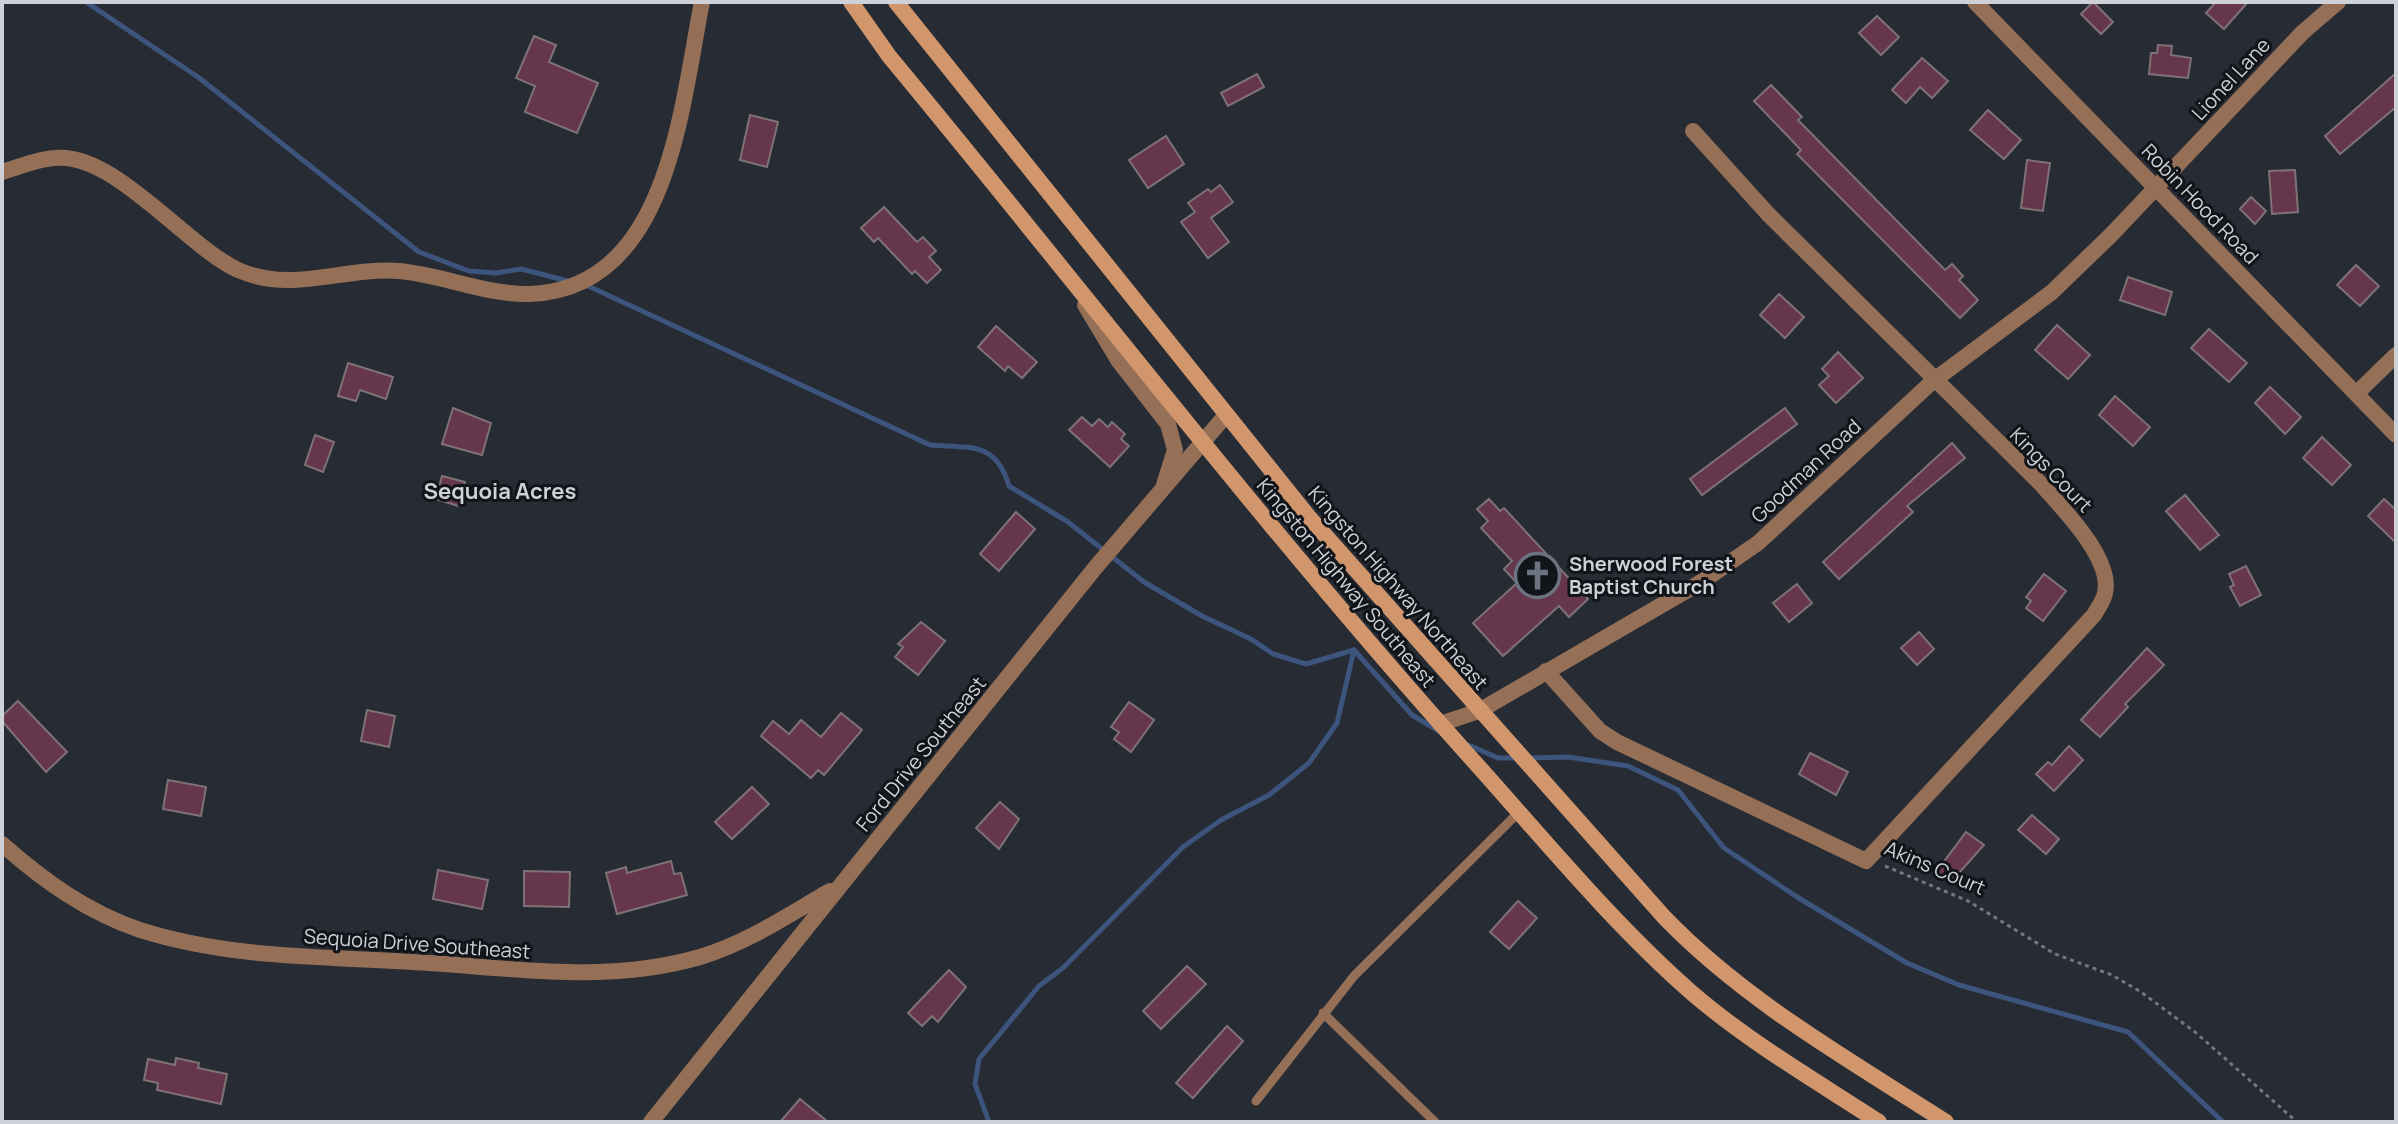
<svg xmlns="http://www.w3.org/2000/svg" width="2398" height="1124" font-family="Manrope,sans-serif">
<rect width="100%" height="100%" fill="#262b34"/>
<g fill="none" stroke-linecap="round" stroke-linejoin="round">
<g stroke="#3d547d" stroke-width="5">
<polyline points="86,2 198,77 419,252 469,271 496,273 521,269 568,281"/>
<path d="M586 285 930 445C969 448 996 441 1009 486L1068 522 1144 582 1202 616 1251 639 1273 654 1306 664 1354 650"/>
<polyline points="1354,650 1412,715 1439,731"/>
<polyline points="1466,744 1498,758 1517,758"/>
<polyline points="1527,758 1568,757 1628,766 1678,790 1724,848 1797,897 1907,963 1959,985 2128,1032 2223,1122"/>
<polyline points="989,1122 975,1084 979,1059 1039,986 1063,968 1183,847 1221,820 1269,795 1309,763 1337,723 1354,650"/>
</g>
</g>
<g fill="#65364c" stroke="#7f7277" stroke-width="2">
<polygon points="2093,2 2113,22 2101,34 2081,14"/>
<polygon points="2216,2 2248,2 2224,29 2206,13"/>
<polygon points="1877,16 1899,37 1881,55 1859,33"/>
<polygon points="534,36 556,45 549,62 598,83 577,133 525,112 535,86 516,78"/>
<polygon points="2158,45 2172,46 2171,55 2191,58 2188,78 2149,74 2151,53 2157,53"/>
<polygon points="1922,58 1948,81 1932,98 1920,87 1906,103 1892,90"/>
<polygon points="2396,73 2396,107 2340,154 2325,136"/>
<polygon points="1257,74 1264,87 1228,106 1221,93"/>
<polygon points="1771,85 1802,117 1798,120 1945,270 1952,264 1963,276 1959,280 1978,300 1960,318 1797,154 1801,150 1754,101"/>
<polygon points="1988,110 2021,140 2004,159 1970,130"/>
<polygon points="750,115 778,122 767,167 740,160"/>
<polygon points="1166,136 1184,164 1148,188 1129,160"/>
<polygon points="2027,160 2050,163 2043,211 2021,208"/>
<polygon points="2295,170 2298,212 2272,214 2269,171"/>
<polygon points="1220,185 1233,202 1211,218 1229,242 1208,258 1181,222 1195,212 1188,203 1208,189 1211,192"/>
<polygon points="2251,197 2266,211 2255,224 2240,209"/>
<polygon points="884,207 917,242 923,237 936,251 929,257 941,270 927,283 915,271 912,274 878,238 874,242 861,228"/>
<polygon points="2356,265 2379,286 2360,306 2337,285"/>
<polygon points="2128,277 2172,292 2165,315 2120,300"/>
<polygon points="1779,294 1804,317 1785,338 1760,315"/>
<polygon points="2057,325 2090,355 2068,379 2035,350"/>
<polygon points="996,326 1037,362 1022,378 1008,366 1005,371 978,347"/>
<polygon points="2209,329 2247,363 2229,382 2191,348"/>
<polygon points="1838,352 1863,378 1836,403 1819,385 1829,376 1822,369"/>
<polygon points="348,363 393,377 386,399 360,390 356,401 338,396"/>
<polygon points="2270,387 2301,417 2285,434 2255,403"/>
<polygon points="2115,396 2150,427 2133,446 2099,415"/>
<polygon points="453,408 491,423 482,455 442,444"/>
<polygon points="1785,408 1797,424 1702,495 1690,479"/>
<polygon points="1082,417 1092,426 1099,419 1108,427 1112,422 1125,434 1121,439 1129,446 1110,467 1069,430"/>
<polygon points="315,435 334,442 323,472 305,465"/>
<polygon points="2322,437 2351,465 2332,485 2303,458"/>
<polygon points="1952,443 1965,458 1907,506 1913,512 1839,579 1823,562"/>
<polygon points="442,476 465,482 458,506 436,499"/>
<polygon points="2185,495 2219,535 2200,550 2166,511"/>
<polygon points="1489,499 1500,511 1504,508 1588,599 1569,617 1559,606 1503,656 1473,623 1517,583 1504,569 1512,561 1481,528 1488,521 1477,509"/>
<polygon points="2384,499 2396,510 2396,543 2368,516"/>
<polygon points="1016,512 1035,529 999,571 980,554"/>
<polygon points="2246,566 2261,595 2240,606 2230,587 2234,585 2229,574"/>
<polygon points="2044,574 2066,591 2043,621 2026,608 2031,601 2026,597"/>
<polygon points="1797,584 1812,603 1789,622 1773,603"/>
<polygon points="921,622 945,641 918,675 895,657 903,647 898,644"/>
<polygon points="1919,632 1934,649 1917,665 1901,648"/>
<polygon points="2147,648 2164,665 2125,704 2128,707 2100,737 2081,720"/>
<polygon points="18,701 67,752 46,772 2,721 2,716"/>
<polygon points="1129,702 1154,720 1131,752 1114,739 1119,732 1111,727"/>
<polygon points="367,710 395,716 389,747 361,741"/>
<polygon points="841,713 862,730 824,775 818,770 811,778 761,736 773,721 789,734 801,720 821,737"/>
<polygon points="2069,746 2083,760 2054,791 2036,774 2048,762 2052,765"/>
<polygon points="1810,753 1848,772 1836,795 1799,774"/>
<polygon points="168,780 206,787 201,816 163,809"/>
<polygon points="752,787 769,804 732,839 715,822"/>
<polygon points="1000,802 1019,819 999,849 976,828"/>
<polygon points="2032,815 2059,839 2046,854 2018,830"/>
<polygon points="1966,832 1984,845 1950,883 1937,871"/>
<polygon points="671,861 674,874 681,873 687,895 617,914 606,873 626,867 627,873"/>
<polygon points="438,870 488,880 482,909 433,899"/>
<polygon points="524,871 570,872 569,907 524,906"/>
<polygon points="1518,901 1537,918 1509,949 1490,932"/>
<polygon points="1187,966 1206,984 1161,1029 1143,1011"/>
<polygon points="949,970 966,987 938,1022 932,1016 922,1026 908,1013"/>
<polygon points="1227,1026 1243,1041 1193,1098 1176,1083"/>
<polygon points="176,1058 199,1063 198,1068 227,1074 221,1104 157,1090 158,1083 144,1080 148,1059 175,1065"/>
<polygon points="800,1099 828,1122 780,1122"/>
</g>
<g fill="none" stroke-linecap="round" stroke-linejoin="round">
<polyline stroke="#73777f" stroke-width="3" stroke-dasharray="4 4" stroke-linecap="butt" points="1885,866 1968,901 2055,954 2112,975 2141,992 2195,1032 2297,1122"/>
<g stroke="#957057" stroke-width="9">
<polyline points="1323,1013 1435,1122"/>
<polyline points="1256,1101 1354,976 1519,812"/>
</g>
<g stroke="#957057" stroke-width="16">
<polyline points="1975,2 2396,435"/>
<path d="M2 172C19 167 37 159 55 158 114 152 185 245 238 270 293 294 342 267 399 271 443 275 486 295 530 294 669 289 681 106 702 2"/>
<polyline points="1085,305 1118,360 1168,424 1175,450 1164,485"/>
<polyline points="2357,393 2396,355"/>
<path d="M1546 671 1600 731 1617 742 1866 861 2094 615C2098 608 2104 600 2105 593 2113 558 2061 507 2040 483L1768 214 1693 131"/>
<polyline points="1440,724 1479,711 1703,581 1758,543 1933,381 2052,292 2112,234 2303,32 2338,2"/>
<path d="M2 844C44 881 87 912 140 930 235 960 331 956 429 963 520 969 611 983 700 957 747 943 788 915 830 891"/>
<polyline points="651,1122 1095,568 1226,415"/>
</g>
<g stroke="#d2966d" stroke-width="16">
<path d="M851 2 889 56C1083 290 1267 531 1470 757 1542 837 1611 922 1692 993 1749 1042 1816 1081 1879 1122"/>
<path d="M896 2 1308 516 1664 917C1745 1001 1848 1059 1946 1122"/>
</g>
</g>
<defs>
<symbol id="church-ring" viewBox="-11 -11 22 22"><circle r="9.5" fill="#111418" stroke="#6b7280" stroke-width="1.5"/><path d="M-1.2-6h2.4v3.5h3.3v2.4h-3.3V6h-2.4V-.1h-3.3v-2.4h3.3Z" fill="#6b7280"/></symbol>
</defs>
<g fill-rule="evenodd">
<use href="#church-ring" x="1512" y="550" width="51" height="51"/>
</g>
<g text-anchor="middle" stroke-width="6" stroke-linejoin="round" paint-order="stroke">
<g font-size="20" fill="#ced1d7" stroke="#111418">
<text transform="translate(2231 79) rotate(-47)" y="7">Lionel Lane</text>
<text transform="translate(2200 204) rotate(46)" y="7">Robin Hood Road</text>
<text transform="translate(2051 470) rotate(46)" y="7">Kings Court</text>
<text transform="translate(1806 471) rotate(-43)" y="7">Goodman Road</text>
<text transform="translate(1346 583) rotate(50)" y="7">Kingston Highway Southeast</text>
<text transform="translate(1398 588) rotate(49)" y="7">Kingston Highway Northeast</text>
<text transform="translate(921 754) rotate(-51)" y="7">Ford Drive Southeast</text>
<text transform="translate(1935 868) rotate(23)" y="7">Akins Court</text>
<text transform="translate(417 944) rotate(4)" y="7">Sequoia Drive Southeast</text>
</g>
<g font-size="20" font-weight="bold" fill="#ced1d7" stroke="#111418" text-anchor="start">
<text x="1569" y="571">Sherwood Forest<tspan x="1569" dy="23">Baptist Church</tspan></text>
</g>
<g font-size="22" font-weight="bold" fill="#ced1d7" stroke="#111418">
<text x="500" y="499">Sequoia Acres</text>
</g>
</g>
<rect width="2398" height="1124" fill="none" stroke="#ced1d7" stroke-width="8"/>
</svg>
